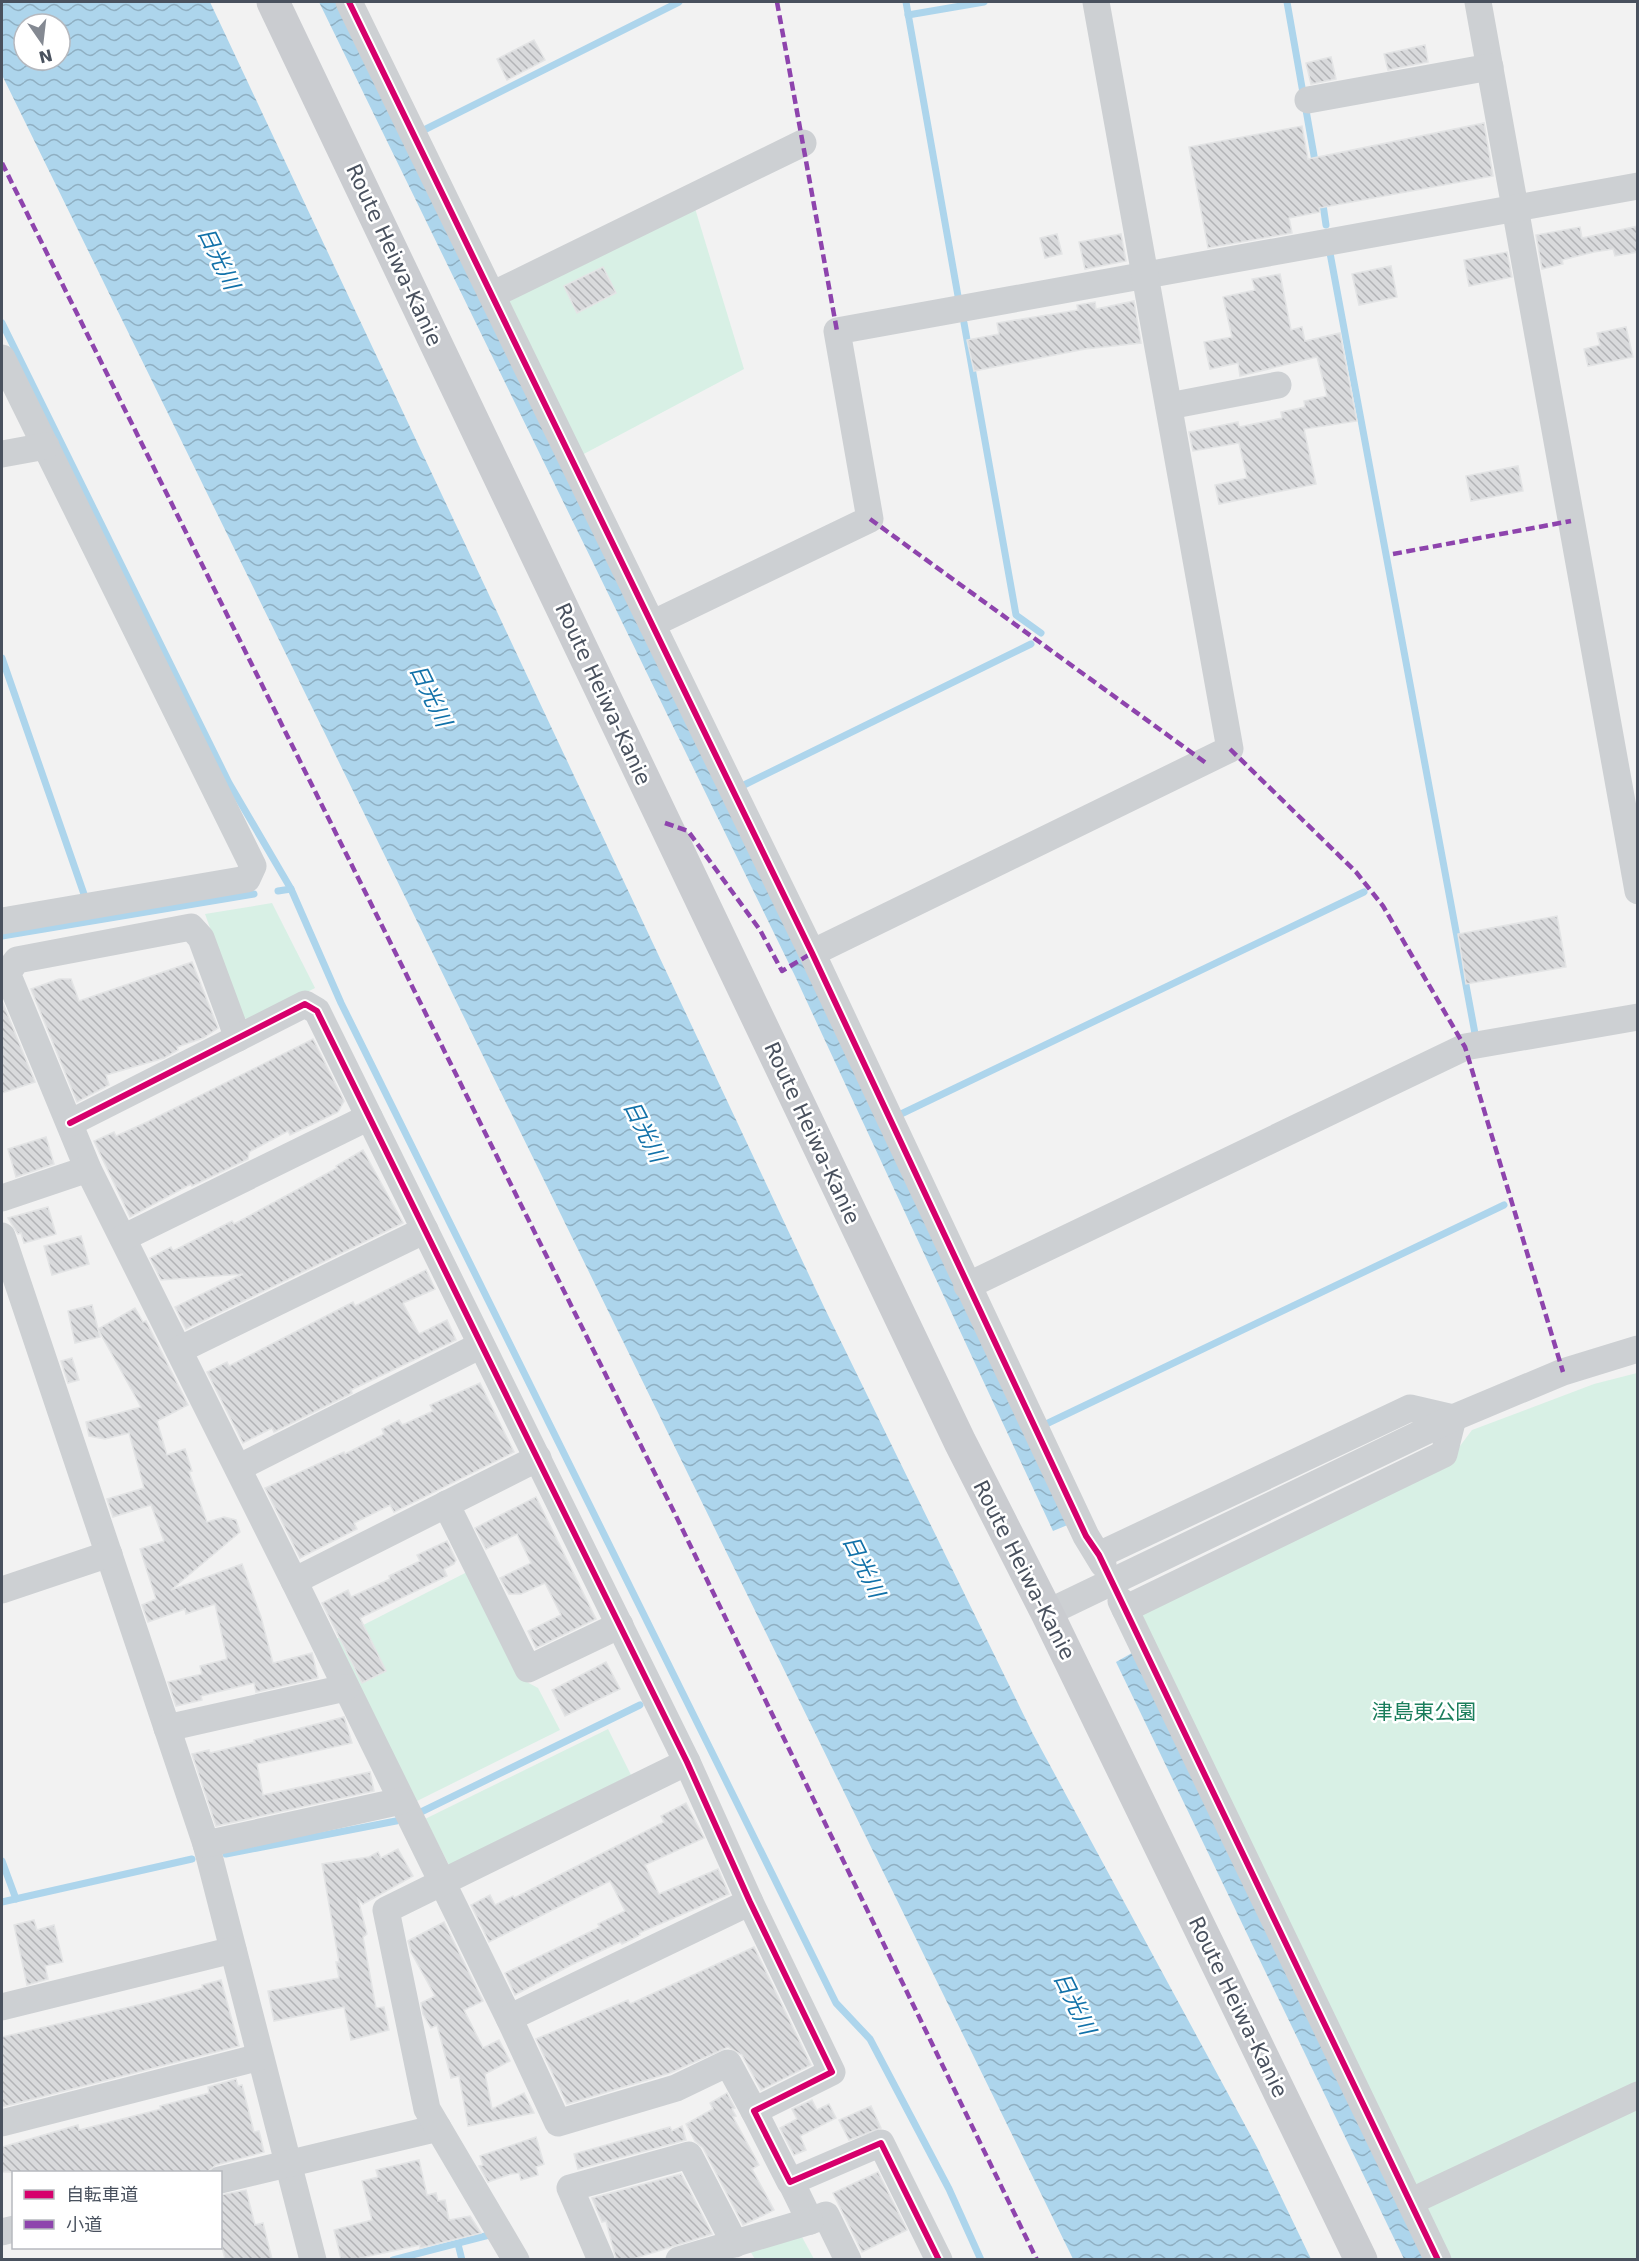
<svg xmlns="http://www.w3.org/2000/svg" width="1639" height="2261" font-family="'DejaVu Sans','Noto Sans JP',sans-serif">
<defs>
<pattern id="water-waves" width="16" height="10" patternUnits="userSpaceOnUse" patternTransform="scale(1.5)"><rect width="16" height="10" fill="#add5ec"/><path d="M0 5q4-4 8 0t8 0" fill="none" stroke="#8fafc2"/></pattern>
<pattern id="building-back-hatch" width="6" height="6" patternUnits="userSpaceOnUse" patternTransform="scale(1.5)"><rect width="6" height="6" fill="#d9dadc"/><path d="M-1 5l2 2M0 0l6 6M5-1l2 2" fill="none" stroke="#b2b3b6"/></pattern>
</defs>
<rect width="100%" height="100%" fill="#f2f2f2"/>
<g fill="#d8f0e5">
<polygon points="694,205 744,369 580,456 506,303"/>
<polygon points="272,903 315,988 253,1020 243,1018 205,914"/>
<polygon points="1637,1373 1637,2259 1450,2259 1141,1615 1448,1462 1472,1430 1594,1384"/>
<polygon points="471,1570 523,1680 538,1688 560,1730 417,1801 334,1640"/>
<polygon points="608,1729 631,1775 449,1865 425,1819"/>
<polygon points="802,2237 814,2259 755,2259 750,2251"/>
</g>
<g fill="url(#water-waves)" fill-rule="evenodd">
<path d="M2 2H210L825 1309 1033 1734 1258 2149 1311 2259H1073L2 75ZM24 24H60V60H24Z"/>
<polygon points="319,2 339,2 794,933 1070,1524 1053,1531 795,976"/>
<polygon points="1132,1653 1425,2259 1404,2259 1116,1662"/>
</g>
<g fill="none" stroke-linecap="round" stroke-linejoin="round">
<g stroke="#add5ec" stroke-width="7">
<polyline points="906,2 958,296"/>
<polyline points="1287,2 1316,167"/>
<polyline points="908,15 984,2"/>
<polyline points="422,131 679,2"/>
<polyline points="1322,198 1326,225"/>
<polyline points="1330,253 1476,1039"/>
<polyline points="2,323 229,783 291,889 341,1003 836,2003 870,2039 949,2189 981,2260"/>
<polyline points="964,323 1016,615 1041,633"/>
<polyline points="2,658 85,897"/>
<polyline points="744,785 1031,644"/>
<polyline points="278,891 291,889"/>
<polyline points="2,936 254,894"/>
<polyline points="901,1114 1364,892"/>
<polyline points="1044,1425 1504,1205"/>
<polyline points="421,1812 640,1705"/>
<polyline points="226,1854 396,1821"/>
<polyline points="2,1861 16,1899"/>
<polyline points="2,1902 192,1859"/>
<polyline points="458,2244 462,2260"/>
<polyline points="393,2260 493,2234"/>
</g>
</g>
<g fill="url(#building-back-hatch)" stroke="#e3e4e5" stroke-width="1.5">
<polygon points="534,40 545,60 507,80 497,59"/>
<polygon points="1425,45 1428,62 1388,70 1384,54"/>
<polygon points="1331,57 1336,79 1311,84 1306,63"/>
<polygon points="1484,123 1493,176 1319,208 1320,212 1289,218 1292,233 1208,248 1189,147 1302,126 1308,159"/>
<polygon points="1638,226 1638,252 1615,256 1613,249 1594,252 1562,260 1563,264 1542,269 1536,235 1580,227 1582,238"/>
<polygon points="1057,234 1062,254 1045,258 1040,238"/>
<polygon points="1121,234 1126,261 1085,269 1079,242"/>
<polygon points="1507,252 1512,277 1469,286 1464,260"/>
<polygon points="1391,266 1397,297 1359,305 1352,274"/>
<polygon points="603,267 616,293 577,313 564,286"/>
<polygon points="1280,274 1291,330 1302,327 1305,341 1340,333 1357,421 1304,429 1316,484 1219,504 1215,485 1247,478 1239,443 1193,451 1189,432 1238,422 1239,427 1282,418 1281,412 1305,407 1304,401 1327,396 1317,357 1240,376 1238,363 1210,369 1204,342 1232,337 1223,297 1255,290 1252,279"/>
<polygon points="1134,301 1141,343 1085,349 974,371 967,340 999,334 997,323 1078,310 1077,305 1095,302 1096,309"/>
<polygon points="1626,327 1633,357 1588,366 1584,349 1600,345 1597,333"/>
<polygon points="1518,466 1523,491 1471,501 1466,476"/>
<polygon points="1557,916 1566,967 1466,984 1458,934"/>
<polygon points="192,962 218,1028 203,1038 177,1047 178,1050 164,1058 106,1075 109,1085 77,1102 31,989 59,979 71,979 79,1001"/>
<polygon points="2,1001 35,1082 2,1093"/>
<polygon points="313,1039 344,1101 338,1112 290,1135 288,1131 249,1152 248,1159 192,1186 191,1184 130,1217 94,1141 114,1132 116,1136 147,1122"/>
<polygon points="46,1137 54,1164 16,1177 8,1149"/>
<polygon points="363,1150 403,1223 186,1329 175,1307 243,1274 161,1280 150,1258 171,1247 173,1251 232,1221 234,1224 337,1168 336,1166"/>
<polygon points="48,1207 56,1234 24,1243 21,1233 18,1234 8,1218"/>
<polygon points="81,1236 89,1264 52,1275 44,1246"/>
<polygon points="426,1270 435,1289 403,1303 419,1334 447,1320 456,1340 351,1390 352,1393 274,1432 272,1428 243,1443 207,1372 227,1362 229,1366 353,1302 355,1306"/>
<polygon points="92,1305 100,1337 75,1343 68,1311"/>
<polygon points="135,1308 143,1322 146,1321 188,1405 157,1421 167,1455 185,1449 192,1471 189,1472 207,1522 224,1517 236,1520 240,1532 171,1590 242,1564 261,1617 273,1663 312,1653 318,1678 256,1692 254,1683 201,1696 202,1700 176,1706 168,1682 202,1674 200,1666 227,1659 215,1604 186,1614 185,1609 148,1622 142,1605 156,1599 140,1549 164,1541 151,1505 113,1517 107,1499 144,1488 129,1433 105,1439 89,1436 86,1422 141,1407 98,1329"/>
<polygon points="72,1358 79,1380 68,1383 61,1361"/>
<polygon points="480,1383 514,1452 394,1512 390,1505 354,1523 357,1529 300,1558 265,1488 344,1452 345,1454 384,1434 382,1429 399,1420 402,1425 433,1411 430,1405"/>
<polygon points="536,1497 596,1619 536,1648 528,1631 561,1615 545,1583 521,1594 509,1594 500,1578 531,1563 517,1534 486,1549 475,1528"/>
<polygon points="447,1541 456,1560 454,1564 444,1569 447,1576 360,1618 386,1671 362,1683 322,1603 348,1590 351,1597 390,1579 389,1576 420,1561 417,1555"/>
<polygon points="606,1662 620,1689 565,1716 552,1690"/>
<polygon points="344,1717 352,1743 257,1764 263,1795 370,1772 374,1791 216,1826 192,1754 209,1750 210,1753 255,1742 254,1740"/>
<polygon points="686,1803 704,1838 645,1865 659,1894 718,1869 729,1894 639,1933 640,1935 622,1944 620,1942 571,1965 515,1995 505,1973 600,1927 598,1924 625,1911 610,1881 489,1942 471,1905 490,1895 495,1905 513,1896 514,1898 664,1822 661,1816"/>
<polygon points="398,1849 413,1876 363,1904 358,1899 367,1934 363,1937 376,2008 384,2007 389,2030 351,2040 344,2007 274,2021 268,1991 339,1978 336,1962 339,1962 322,1864 369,1857 378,1852 381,1858"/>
<polygon points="34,1920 37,1930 54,1925 63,1962 45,1966 48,1979 27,1985 14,1925"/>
<polygon points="444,1922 483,2001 464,2010 483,2048 499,2040 510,2061 485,2074 492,2109 524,2093 534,2113 468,2126 459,2076 451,2078 437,2025 431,2028 423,2014 421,2003 435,1996 411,1952 408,1941"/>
<polygon points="754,1947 811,2065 761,2090 742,2055 728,2047 670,2073 567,2104 536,2039 628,2000 630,2004"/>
<polygon points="221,1980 239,2046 2,2107 2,2037 151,2002 203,1988 202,1985"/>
<polygon points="236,2079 238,2086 242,2085 254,2132 259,2131 264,2152 216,2165 207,2172 2,2172 2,2147 78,2125 79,2130 161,2109 160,2106 209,2093 208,2087"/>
<polygon points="727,2093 735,2108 732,2109 736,2116 733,2117 759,2165 752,2169 774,2210 743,2225 703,2148 695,2141 686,2124 713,2109 710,2103"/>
<polygon points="812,2100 817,2110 829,2104 836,2118 800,2136 806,2150 794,2155 780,2128 797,2119 792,2109"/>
<polygon points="871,2106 881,2128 849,2140 839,2120"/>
<polygon points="682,2126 686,2140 578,2169 574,2154 670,2127 672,2131"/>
<polygon points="536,2137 544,2164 536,2167 538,2175 521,2180 519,2173 511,2174 488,2182 479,2166 483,2165 480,2156"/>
<polygon points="419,2160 427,2195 436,2193 438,2201 445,2200 449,2220 470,2216 481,2233 420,2248 420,2245 356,2259 341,2259 334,2230 372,2220 362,2181 378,2177 376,2170"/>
<polygon points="878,2172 907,2230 862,2252 833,2193"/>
<polygon points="681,2174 712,2234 633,2259 616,2259 606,2221 602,2222 592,2198"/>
<polygon points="246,2190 255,2225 263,2223 272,2259 225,2259 220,2240 220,2195"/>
</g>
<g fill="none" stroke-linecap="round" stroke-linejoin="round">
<g stroke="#cdd0d3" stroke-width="27">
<polyline points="349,2 812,953 1086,1536 1103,1564"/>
<polyline points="1478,2 1638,891"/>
<polyline points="1308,100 1490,67"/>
<polyline points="492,295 803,143"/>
<polyline points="2,358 253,866 247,879 2,921"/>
<polyline points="1169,406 1278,385"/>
<polyline points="2,454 46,446"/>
<polyline points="652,624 870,519 837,331 1638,186"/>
<polyline points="812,953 1230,749 1096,2"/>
<polyline points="238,1038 201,938 191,927 17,960 7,973 88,1169 294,1581 509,2018 558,2123 676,2088 728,2063 754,2111"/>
<polyline points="70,1123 305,1004 317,1011 687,1762 750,1902 832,2072 754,2111 790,2182 881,2143 939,2260"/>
<polyline points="2,1198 88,1169"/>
<polyline points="2,1236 206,1844 313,2260"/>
<polyline points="123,1238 369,1117"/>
<polyline points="967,1286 1465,1047 1638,1017"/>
<polyline points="179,1350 425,1230"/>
<polyline points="238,1468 481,1345"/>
<polyline points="446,1504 528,1669 620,1625"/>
<polyline points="1099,1555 1410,1408 1453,1418"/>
<polyline points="294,1581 538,1458"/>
<polyline points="2,1590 109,1554"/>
<polyline points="1121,1601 1438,2260"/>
<polyline points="1125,1609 1444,1454 1453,1418"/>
<polyline points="1047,1613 1453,1418 1563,1372 1638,1349"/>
<polyline points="167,1728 345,1688"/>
<polyline points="206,1844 401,1801"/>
<polyline points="2,2007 233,1950"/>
<polyline points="509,2018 750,1902"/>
<polyline points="2,2123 260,2057"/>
<polyline points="220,2180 438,2128"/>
<polyline points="791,2182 810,2221 826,2215 848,2260"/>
<polyline points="1410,2202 1638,2095"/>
<polyline points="2,2232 14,2229"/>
<polyline points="516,2260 427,2109 386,1910 687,1762"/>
<polyline points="601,2260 570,2188 689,2155 735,2244"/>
<polyline points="679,2260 810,2221"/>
</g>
<polyline stroke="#caccd0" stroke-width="33" points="273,2 960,1442 1047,1613 1361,2260"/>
<g stroke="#8e44ad" stroke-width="4.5" stroke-dasharray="9 4.5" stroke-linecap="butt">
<polyline points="777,2 837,331"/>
<polyline points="2,163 676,1516 1037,2260"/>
<polyline points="870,519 1206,763"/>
<polyline points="1393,554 1571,521"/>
<polyline points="1230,749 1356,872 1383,906 1465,1047 1563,1372"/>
<polyline points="665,823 688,831 760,930 782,971 812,953"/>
</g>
<defs>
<g id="cycleway">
<polyline points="349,2 812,953 1086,1536 1099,1555 1125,1609 1438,2260"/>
<polyline points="70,1123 305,1004 317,1011 687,1762 750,1902 832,2072 754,2111 790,2182 881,2143 939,2260"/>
</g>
</defs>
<use href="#cycleway" stroke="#fff" stroke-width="10"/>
<use href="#cycleway" stroke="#d6006c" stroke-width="6"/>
</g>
<g text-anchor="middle" stroke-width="5" stroke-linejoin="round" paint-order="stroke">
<g font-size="21" fill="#49515e" stroke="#fff">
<text transform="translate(394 255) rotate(65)" y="7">Route Heiwa-Kanie</text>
<text transform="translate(603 694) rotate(65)" y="7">Route Heiwa-Kanie</text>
<text transform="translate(812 1133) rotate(65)" y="7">Route Heiwa-Kanie</text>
<text transform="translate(1024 1570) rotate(63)" y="7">Route Heiwa-Kanie</text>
<text transform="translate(1238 2007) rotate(64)" y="7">Route Heiwa-Kanie</text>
</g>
<g font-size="21" fill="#1b7e5c" stroke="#fff">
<text x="1424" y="1719">津島東公園</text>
</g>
<g font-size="22" font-style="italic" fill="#1171a9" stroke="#fff">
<text transform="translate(219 258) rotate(64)" y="8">日光川</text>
<text transform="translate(431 695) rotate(64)" y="8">日光川</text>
<text transform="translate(645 1131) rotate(63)" y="8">日光川</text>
<text transform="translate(864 1566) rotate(64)" y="8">日光川</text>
<text transform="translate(1075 2003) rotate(64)" y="8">日光川</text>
</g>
</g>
<rect width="1639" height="2261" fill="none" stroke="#49515e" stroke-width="6"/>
<rect x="12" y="2171" width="210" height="78" fill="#ffffff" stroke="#b6b9bf" stroke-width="1.5"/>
<rect x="24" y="2190" width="30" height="9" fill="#d6006c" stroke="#b6b9bf" stroke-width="1.5"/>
<text x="66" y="2201" font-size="18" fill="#49515e">自転車道</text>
<rect x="24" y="2220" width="30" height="9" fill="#8e44ad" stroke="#b6b9bf" stroke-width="1.5"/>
<text x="66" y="2231" font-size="18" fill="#49515e">小道</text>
<g transform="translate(42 42) rotate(166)"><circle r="28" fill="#ffffff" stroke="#b6b9bf" stroke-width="1.5"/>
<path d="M0-4.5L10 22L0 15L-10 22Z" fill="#848992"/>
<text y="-9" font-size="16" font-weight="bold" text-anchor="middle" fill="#49515e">N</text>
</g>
</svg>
